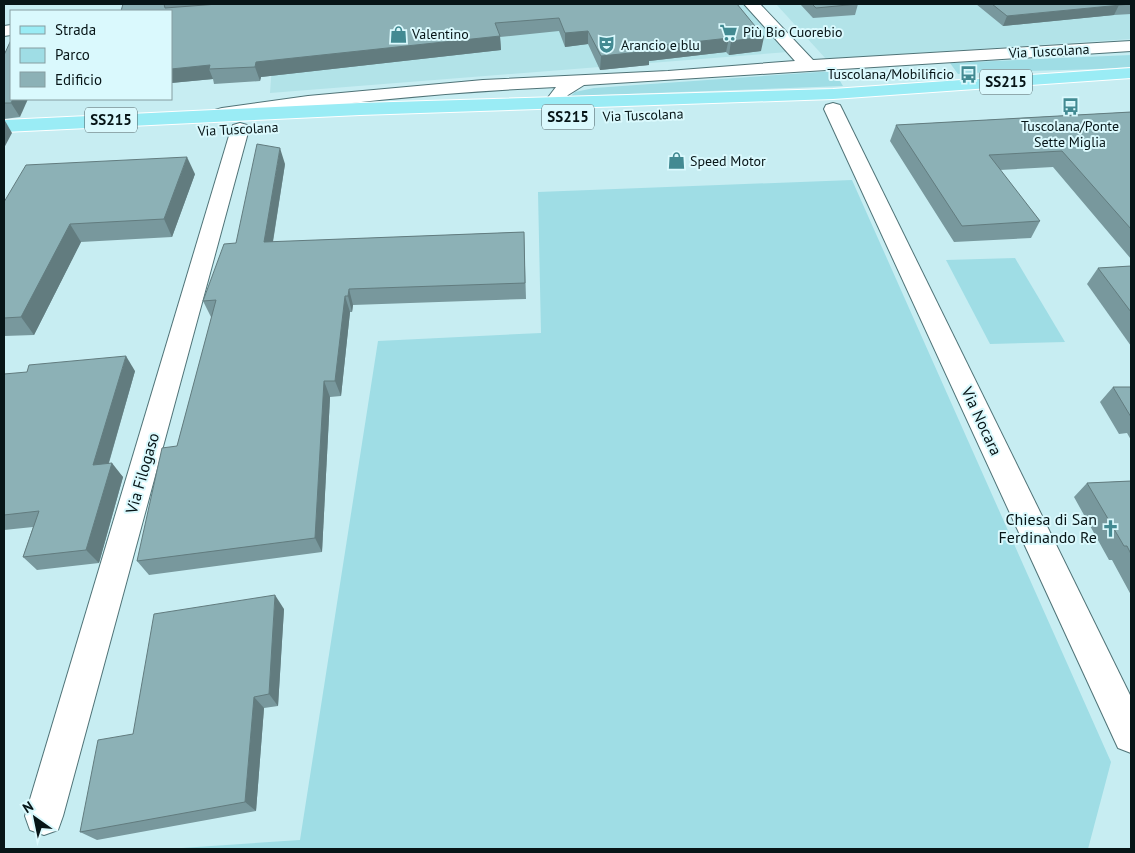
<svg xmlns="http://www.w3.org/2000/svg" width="1135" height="853" font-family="'PT Sans',sans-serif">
<rect width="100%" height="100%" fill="#c7edf2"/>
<g fill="#b2e3e8">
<polygon points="354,4 743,4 788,52 270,93 276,10"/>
<polygon points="776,4 1131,4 1131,39 826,59"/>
</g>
<g fill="#9fdde5">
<path d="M1131 55V67C1073 71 1016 70 958 74L950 63Z"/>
<polygon points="834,71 843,86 571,96 575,92 594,88"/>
<polygon points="852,180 1111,762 1088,849 167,849 300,840 378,341 541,333 538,192"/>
<polygon points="1015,258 1065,342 990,344 946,260"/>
</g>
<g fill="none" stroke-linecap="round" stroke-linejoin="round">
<defs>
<g id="minor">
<path d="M744 4H760L813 60 1131 41V51L584 85 568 95 564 100C570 108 580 109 585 117L583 121C566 125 554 113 546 100L556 87C444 92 333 103 222 120L215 118 213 114 215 110 222 108 308 96 483 80 668 71 795 61Z"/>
<polygon points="11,25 11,35 4,36 4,26"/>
<polygon points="833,103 840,105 842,109 1131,697 1131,753 1118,748 824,109 826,105"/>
<polygon points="240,123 247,125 249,129 63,816 58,830 44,835 30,830 25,816 231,129 233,125"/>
</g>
<polygon id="major" points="1131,68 1131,78 833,99 360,115 4,132 4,120 360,103 833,89"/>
</defs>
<use href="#minor" stroke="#4f7377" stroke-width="2"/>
<use href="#major" stroke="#fff" stroke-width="2"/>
<use href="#minor" fill="#fff" fill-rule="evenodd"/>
<use href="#major" fill="#9aecf5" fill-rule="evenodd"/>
</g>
<g fill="#78989d">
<polygon points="123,4 737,4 761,51 729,55 726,52 649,61 649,65 600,70 588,44 565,47 559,31 500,37 501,50 261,77 260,81 214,84 213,79 171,83 171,11"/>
<polygon points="800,4 858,4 855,15 813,18"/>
<polygon points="976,4 1131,4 1131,14 1114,15 1003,26"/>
<polygon points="4,55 20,117 4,119"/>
<polygon points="1131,112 1131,259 1053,167 1000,170 1040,221 1031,238 954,242 890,141 896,125"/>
<polygon points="285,164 273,242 524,232 526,299 353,305 352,312 350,312 341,396 330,397 322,552 149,575 137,561 177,446 212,317 211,317 203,301 236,243"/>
<polygon points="195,174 172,237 81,242 34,335 4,336 4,202"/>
<polygon points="1131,266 1131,346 1087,284 1098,268"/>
<polygon points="135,371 109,463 123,477 99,563 37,570 23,557 33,527 4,530 4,374"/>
<polygon points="1113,387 1131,387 1131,440 1127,433 1119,434 1100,402"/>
<polygon points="1131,481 1131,595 1112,560 1109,560 1074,497 1087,483"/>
<polygon points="284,609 278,706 264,708 256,811 97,840 80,832 133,734"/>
</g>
<g fill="#627c7f">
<polygon points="1119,5 1114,15 1003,26 1007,16"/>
<polygon points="588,31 588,44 565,47 565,33"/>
<polygon points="500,36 501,50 261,77 260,81 255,67 256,62"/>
<polygon points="764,37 761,51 729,55 731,41"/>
<polygon points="729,38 726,52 649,61 649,65 600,70 601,56 648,47"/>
<polygon points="210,65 209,69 213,79 171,83 171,69"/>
<polygon points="13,99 28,99 20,117 11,103"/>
<polygon points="4,119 12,133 4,148"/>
<polygon points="280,148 285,164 270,259 264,242"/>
<polygon points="187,157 195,174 172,237 164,219"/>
<polygon points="70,224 81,242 34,335 21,317"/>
<polygon points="349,289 353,305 352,312 348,296"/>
<polygon points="345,296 350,312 341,396 335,381"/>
<polygon points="126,356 135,371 104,479 93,465"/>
<polygon points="324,381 330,397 322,552 315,538"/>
<polygon points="112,463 123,477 99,563 86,550"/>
<polygon points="275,595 284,609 278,706 269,694"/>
<polygon points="254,697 264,708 256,811 245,802"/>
</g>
<g fill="#8cb1b6" stroke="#627c7f">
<polygon points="123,4 164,4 165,8 218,4 737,4 764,37 731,41 729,38 648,47 650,51 601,56 588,31 565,33 559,18 495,23 500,36 256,62 255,67 209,69 210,65 171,69 171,11 121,11"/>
<polygon points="812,4 858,4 816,8"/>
<polygon points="992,4 1131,4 1007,16"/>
<polygon points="11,40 11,99 13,99 11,103 4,103 4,55"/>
<polygon points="1131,112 1131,229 1062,151 989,155 1040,221 962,226 896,125"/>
<polygon points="257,144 280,148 264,242 524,232 525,283 349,289 348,296 345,296 335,381 324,381 315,538 137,561 162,448 177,446 216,300 203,301 224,244 236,243"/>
<polygon points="187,157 164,219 70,224 21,317 4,318 4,202 26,165"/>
<polygon points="1131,266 1131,312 1098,268"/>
<polygon points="126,356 93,465 112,463 86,550 23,557 39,511 4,515 4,374 27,372 29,365"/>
<polygon points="1113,387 1131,387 1131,417"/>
<polygon points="1131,481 1131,554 1127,546 1124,546 1087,483"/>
<polygon points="275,595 269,694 254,697 245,802 80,832 98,740 133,734 154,614"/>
</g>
<defs>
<symbol id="supermarket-bare" viewBox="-9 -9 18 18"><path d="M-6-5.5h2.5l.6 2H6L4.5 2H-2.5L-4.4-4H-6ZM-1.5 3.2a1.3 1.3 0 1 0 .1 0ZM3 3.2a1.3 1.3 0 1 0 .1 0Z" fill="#428a92" stroke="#daf9fd" stroke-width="2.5" paint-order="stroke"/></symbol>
<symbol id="shop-bare" viewBox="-9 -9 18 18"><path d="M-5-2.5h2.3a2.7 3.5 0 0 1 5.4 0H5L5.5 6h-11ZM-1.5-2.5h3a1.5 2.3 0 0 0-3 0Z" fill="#428a92" stroke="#daf9fd" stroke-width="2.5" paint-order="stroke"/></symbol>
<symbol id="theatre-bare" viewBox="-9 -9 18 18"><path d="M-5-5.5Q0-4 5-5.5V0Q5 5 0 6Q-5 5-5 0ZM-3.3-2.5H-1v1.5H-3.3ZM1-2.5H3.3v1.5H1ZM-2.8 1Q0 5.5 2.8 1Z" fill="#428a92" stroke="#daf9fd" stroke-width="2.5" paint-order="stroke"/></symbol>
<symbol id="bus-bare" viewBox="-9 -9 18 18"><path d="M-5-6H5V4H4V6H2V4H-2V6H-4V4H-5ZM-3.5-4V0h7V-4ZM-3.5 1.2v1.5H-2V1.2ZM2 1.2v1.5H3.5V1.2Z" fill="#428a92" stroke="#daf9fd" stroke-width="2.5" paint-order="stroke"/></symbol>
<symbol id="church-bare" viewBox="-9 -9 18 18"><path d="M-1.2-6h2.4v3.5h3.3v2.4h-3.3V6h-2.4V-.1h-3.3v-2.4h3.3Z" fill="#428a92" stroke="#daf9fd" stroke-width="2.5" paint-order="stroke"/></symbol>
</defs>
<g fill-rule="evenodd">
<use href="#supermarket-bare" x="716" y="20" width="25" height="25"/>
<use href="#shop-bare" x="386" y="22" width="25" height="25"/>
<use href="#theatre-bare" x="594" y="32" width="25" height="25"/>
<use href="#bus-bare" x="956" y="62" width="25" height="25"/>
<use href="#bus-bare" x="1058" y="94" width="25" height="25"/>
<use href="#shop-bare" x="664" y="148" width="25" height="25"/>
<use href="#church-bare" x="1098" y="516" width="25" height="25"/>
</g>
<g text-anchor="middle" stroke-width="4" stroke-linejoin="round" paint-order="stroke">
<g font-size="14" fill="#071517" stroke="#daf9fd" text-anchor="start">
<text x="743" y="37">Più Bio Cuorebio</text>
<text x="412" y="39">Valentino</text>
<text x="621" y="50">Arancio e blu</text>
<text x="954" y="79" text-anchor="end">Tuscolana/Mobilificio</text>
<text x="1070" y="131" text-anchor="middle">Tuscolana/Ponte<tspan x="1070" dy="16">Sette Miglia</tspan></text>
<text x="690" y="166">Speed Motor</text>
</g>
<g font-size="14" fill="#071517" stroke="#daf9fd">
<text transform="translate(1049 51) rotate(-3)" y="5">Via Tuscolana</text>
<text transform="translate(643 115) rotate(-2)" y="5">Via Tuscolana</text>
<text transform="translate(238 129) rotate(-3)" y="5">Via Tuscolana</text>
</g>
<g fill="#daf9fd" stroke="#46595c" stroke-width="1">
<rect x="980" y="69.5" width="52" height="25" rx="4"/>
<rect x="542" y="104.5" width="52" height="25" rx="4"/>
<rect x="85" y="107.5" width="52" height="25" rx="4"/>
</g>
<g font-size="15" font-weight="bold" fill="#071517">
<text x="1006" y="87">SS215</text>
<text x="568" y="122">SS215</text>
<text x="111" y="125">SS215</text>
</g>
<g font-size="16" fill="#071517" stroke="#daf9fd">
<text transform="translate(982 421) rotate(65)" y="6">Via Nocara</text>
<text transform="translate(142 473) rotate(-74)" y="6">Via Filogaso</text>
</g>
<g font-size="16" fill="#071517" stroke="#daf9fd" text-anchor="end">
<text x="1097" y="525">Chiesa di San<tspan x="1097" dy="18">Ferdinando Re</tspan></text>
</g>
</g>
<rect width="1135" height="853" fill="none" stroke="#071517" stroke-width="10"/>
<rect x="10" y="10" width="162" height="90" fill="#daf9fd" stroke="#869ea1"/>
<rect x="20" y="26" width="25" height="8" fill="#9aecf5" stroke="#869ea1"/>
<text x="55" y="35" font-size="15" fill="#071517">Strada</text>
<rect x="20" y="48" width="25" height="15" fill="#9fdde5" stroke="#869ea1"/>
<text x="55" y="60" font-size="15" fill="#071517">Parco</text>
<rect x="20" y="72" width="25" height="15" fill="#8cb1b6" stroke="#869ea1"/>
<text x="55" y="85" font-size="15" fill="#071517">Edificio</text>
<g transform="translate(35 818) rotate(327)" stroke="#daf9fd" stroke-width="4" paint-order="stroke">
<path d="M0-4L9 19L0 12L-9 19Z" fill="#071517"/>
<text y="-8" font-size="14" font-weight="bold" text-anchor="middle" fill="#071517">N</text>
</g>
</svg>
